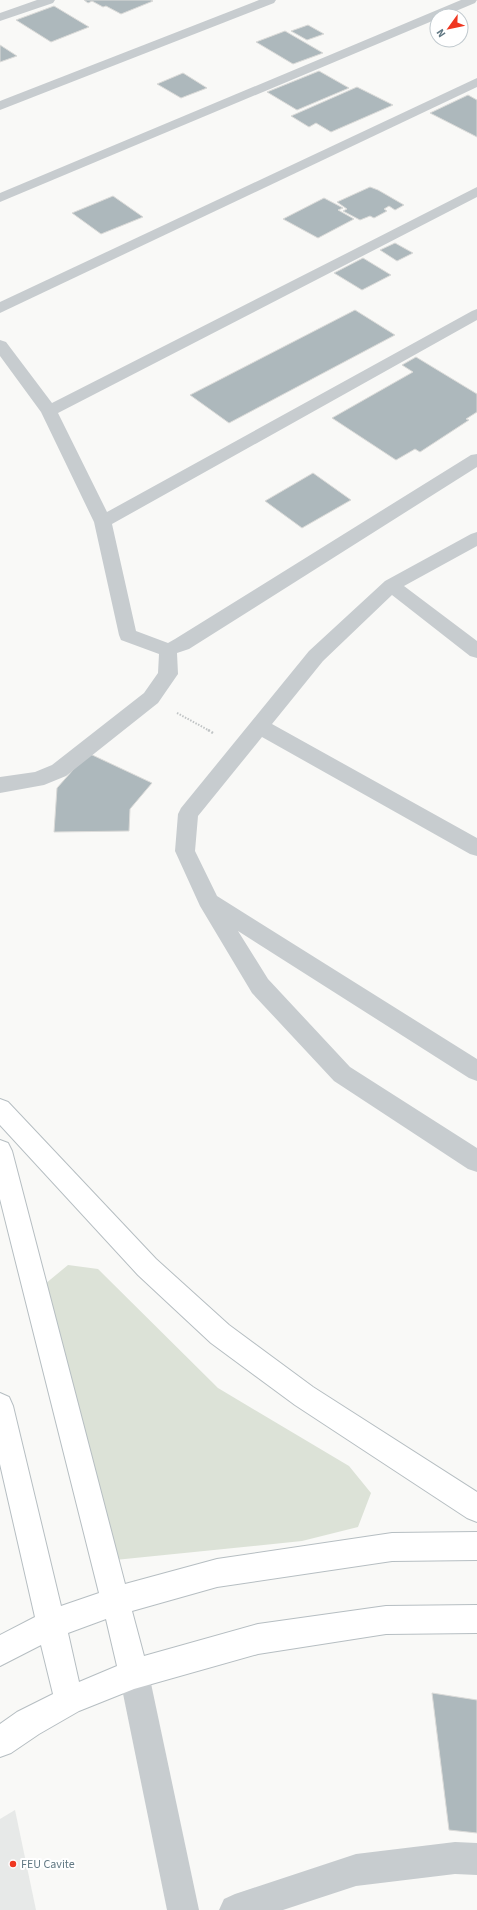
<svg xmlns="http://www.w3.org/2000/svg" width="477" height="1910" font-family="'Source Sans 3',sans-serif">
<rect width="100%" height="100%" fill="#f9f9f7"/>
<polygon fill="#e7e9e8" points="15,1810 36,1910 0,1910 0,1819"/>
<polygon fill="#dce2d7" points="68,1265 98,1269 218,1388 349,1466 371,1493 358,1527 302,1541 115,1560 45,1284"/>
<g fill="#adb8bc" stroke="#dbdbd9">
<polygon points="84,0 151,0 153,1 121,14 106,6 103,7 92,1 88,3"/>
<polygon points="54,6 89,27 51,42 16,20"/>
<polygon points="308,25 324,34 307,40 291,31"/>
<polygon points="285,31 323,53 293,64 256,42"/>
<polygon points="0,45 17,56 0,62"/>
<polygon points="319,71 349,88 297,110 267,92"/>
<polygon points="183,73 207,88 181,98 157,84"/>
<polygon points="357,87 393,105 331,132 316,123 309,127 291,116"/>
<polygon points="468,95 477,100 477,137 430,113"/>
<polygon points="370,187 378,190 404,205 395,210 389,206 384,209 387,211 374,218 370,216 360,220 343,211 347,209 337,202"/>
<polygon points="113,196 143,217 101,234 72,213"/>
<polygon points="324,198 343,208 338,210 354,219 318,238 283,219"/>
<polygon points="395,243 413,253 397,261 380,250"/>
<polygon points="363,258 391,275 362,290 334,273"/>
<polygon points="355,310 395,335 229,423 190,395"/>
<polygon points="416,357 477,394 477,412 466,419 469,420 420,452 415,449 396,460 332,418 413,372 402,365"/>
<polygon points="313,473 351,500 302,528 265,501"/>
<polygon points="88,753 152,783 130,809 129,831 54,832 57,788"/>
<polygon points="432,1693 477,1700 477,1833 449,1830"/>
</g>
<g fill="none" stroke-linecap="round" stroke-linejoin="round">
<defs>
<g id="secondary">
<polygon points="0,1099 8,1102 156,1259 229,1325 313,1387 477,1492 477,1522 467,1518 295,1405 211,1343 138,1275 0,1125"/>
<path d="M0 1140 8 1143 12 1151 125 1584 217 1559 392 1533 477 1532V1560L392 1561 217 1587 132 1611 144 1656 258 1624 386 1606 477 1605V1633L386 1634 258 1654 134 1689 79 1711 39 1734 11 1753 0 1757V1724L17 1712 53 1694 41 1645 0 1666V1635L35 1617 0 1464V1393L9 1397 13 1406 61 1606 99 1593 0 1199ZM106 1619 117 1666 79 1682 68 1633Z"/>
</g>
</defs>
<use href="#secondary" stroke="#b6bec2" stroke-width="2"/>
<polyline stroke="#c0c4c5" stroke-width="2" stroke-dasharray="1.5 1.5" stroke-linecap="butt" points="177,713 210,731"/>
<polyline stroke="#c0c4c5" stroke-width="2.5" stroke-dasharray="2 2" stroke-linecap="butt" points="208,730 213,733"/>
<g fill="#c7cccf" fill-rule="evenodd">
<polygon points="134,1659 144,1664 149,1674 199,1910 167,1910 119,1674 124,1664"/>
<polygon points="455,1842 477,1843 477,1875 455,1874 356,1886 283,1910 219,1910 224,1899 235,1894 356,1854"/>
</g>
<g fill="#c7cccf" fill-rule="evenodd">
<polygon points="37,0 55,0 53,3 0,21 0,13"/>
<polygon points="259,0 276,0 274,3 0,110 0,101"/>
<polygon points="461,0 477,0 475,3 444,16 437,16 437,19 0,202 0,193"/>
<polygon points="477,78 477,87 0,313 0,302"/>
<polygon points="477,187 477,197 58,413 107,512 472,311 477,309 477,320 112,524 136,631 168,643 175,639 471,455 477,454 477,467 189,649 177,653 178,674 158,703 66,776 44,785 0,793 0,777 35,772 52,765 144,693 158,673 159,654 121,640 119,635 94,522 41,412 0,356 0,340 6,342 52,403"/>
<polygon points="477,532 477,546 404,586 477,641 477,658 470,656 392,595 323,661 272,724 477,838 477,856 470,854 262,737 198,816 195,851 217,896 477,1059 477,1081 469,1078 238,931 268,979 350,1067 477,1148 477,1172 468,1169 334,1081 252,993 200,906 175,851 178,814 181,808 309,651 385,581 471,534"/>
</g>
<use href="#secondary" fill="#fff" fill-rule="evenodd"/>
</g>
<circle fill="#ef3721" stroke="#fff" stroke-width="1.5" cx="13" cy="1864" r="4"/>
<g text-anchor="middle" stroke-width="4" stroke-linejoin="round" paint-order="stroke">
<g font-size="12" fill="#627984" stroke="#fff" text-anchor="start">
<text x="21" y="1868">FEU Cavite</text>
</g>
</g>
<g transform="translate(449 28) rotate(237)"><circle r="19" fill="#ffffff" stroke="#c0c9ce"/>
<path d="M0-3L7 15L0 10L-7 15Z" fill="#ef3721"/>
<text y="-6" font-size="11" font-weight="bold" text-anchor="middle" fill="#627984">N</text>
</g>
</svg>
